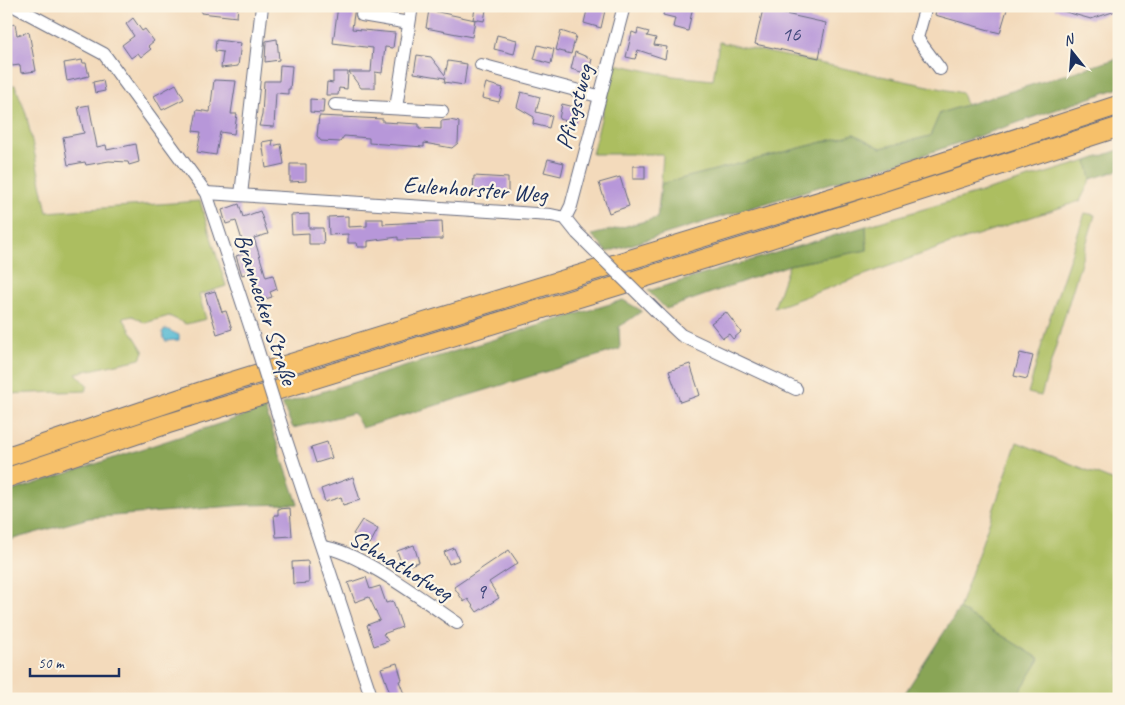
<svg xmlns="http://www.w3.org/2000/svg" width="1125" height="705" font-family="Caveat,sans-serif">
<rect width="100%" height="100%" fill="#fcf5e5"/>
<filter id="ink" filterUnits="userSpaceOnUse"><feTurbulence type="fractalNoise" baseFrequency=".02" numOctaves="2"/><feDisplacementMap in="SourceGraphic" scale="10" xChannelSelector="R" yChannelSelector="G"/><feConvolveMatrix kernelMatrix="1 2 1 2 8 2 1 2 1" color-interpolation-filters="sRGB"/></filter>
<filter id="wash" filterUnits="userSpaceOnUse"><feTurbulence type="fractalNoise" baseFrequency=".0096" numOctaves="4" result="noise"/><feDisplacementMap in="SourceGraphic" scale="20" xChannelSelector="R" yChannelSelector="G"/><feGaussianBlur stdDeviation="1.12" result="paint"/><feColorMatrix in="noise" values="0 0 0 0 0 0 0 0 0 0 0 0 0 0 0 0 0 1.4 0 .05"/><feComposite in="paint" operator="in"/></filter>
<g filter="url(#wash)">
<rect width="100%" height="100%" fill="#f3dabb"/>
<g fill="#acbe61" stroke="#647660">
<polygon points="719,42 962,93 966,105 940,113 930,136 881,148 854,134 661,184 663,154 592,154 615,64 673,76 713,80"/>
<polygon points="15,85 26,113 47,212 200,201 226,286 199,295 206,319 186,324 169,316 145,323 133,316 123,318 144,352 140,359 76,373 88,386 85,391 6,394 6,86"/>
<polygon points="1087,161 1091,179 1080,201 947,245 774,308 789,265 867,250 866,226"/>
<polygon points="1085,213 1095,215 1041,396 1028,393 1048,323"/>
<polygon points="1017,442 1119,483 1119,699 1015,699 1040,659 959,609"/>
</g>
<g fill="#89a557" stroke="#526a5a">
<polygon points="1119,58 1119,88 926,154 607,252 592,235 657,218 661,184 854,134 881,148 930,136 940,113"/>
<polygon points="1119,150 1119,170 1091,179 1087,161"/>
<polygon points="866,226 867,250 789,265 666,309 648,291"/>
<polygon points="623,300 642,311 619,327 620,349 362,428 354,413 293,428 282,404"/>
<polygon points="265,409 298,504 245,505 89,518 6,541 6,493"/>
<polygon points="959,609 1040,659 1015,699 901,699"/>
</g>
<polygon fill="#55b9d3" stroke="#387498" points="166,329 179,335 179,340 165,341 162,332"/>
<g id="blocks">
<g fill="#b797d9">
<polygon points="201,6 238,6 237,17 201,13"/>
<polygon points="338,6 355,6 352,29 395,33 393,48 385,47 382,73 375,72 375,88 361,88 349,72 371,72 373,48 333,43"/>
<polygon points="588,6 606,6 601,28 584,23"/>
<polygon points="665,6 693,6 688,31 673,27 675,18 663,15"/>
<polygon points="937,6 1008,6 1000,33 935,15"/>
<polygon points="1055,6 1119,6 1119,10 1091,19 1055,9"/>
<polygon points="475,9 486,10 484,21 473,19"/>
<polygon points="763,9 826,23 819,58 755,44"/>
<polygon points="429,10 475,20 472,37 426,28"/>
<polygon points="133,18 142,31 145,29 154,41 148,46 151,49 141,57 138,53 131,58 122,45 134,36 126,24"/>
<polygon points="15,24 17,35 29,32 36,71 21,73 20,65 12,66 6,44 6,26"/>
<polygon points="638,29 649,32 647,36 656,38 654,45 667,47 665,59 638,50 635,59 626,57 632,32 637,34"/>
<polygon points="561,31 576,36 571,54 556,50"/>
<polygon points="497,35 517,40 514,54 494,49"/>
<polygon points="277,39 279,60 265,62 266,41"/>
<polygon points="216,40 241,43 238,66 221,68 223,52 215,51"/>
<polygon points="538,45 554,49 551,64 534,59"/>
<polygon points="575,52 592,59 588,74 571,69"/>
<polygon points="417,55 431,57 445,75 448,61 467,64 464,85 444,82 445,78 414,73"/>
<polygon points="82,60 83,63 86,63 89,76 67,81 64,63"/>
<polygon points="280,65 292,66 290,89 288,89 288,94 276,93 274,127 259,126 262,115 264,81 279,81"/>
<polygon points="333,72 348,72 347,89 339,88 338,95 326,95 327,82 333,83"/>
<polygon points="103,80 105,91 95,93 93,82"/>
<polygon points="214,80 236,81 231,114 237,114 234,134 220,132 216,155 197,152 201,132 193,131 197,110 210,112"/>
<polygon points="486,83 503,88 499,102 482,98"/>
<polygon points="176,84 184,99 162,110 154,96"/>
<polygon points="521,92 540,97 536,112 552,116 549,128 533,124 534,117 517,107"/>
<polygon points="310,99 324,100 323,113 310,112"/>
<polygon points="562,104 579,108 575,123 559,119"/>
<polygon points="89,105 97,147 106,145 107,150 136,144 139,162 129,165 128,162 109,161 86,165 85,162 68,165 63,137 84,133 78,107"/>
<polygon points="319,116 383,119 383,122 419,124 419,128 441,129 441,121 450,120 459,122 458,143 452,148 424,143 424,147 369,143 369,138 344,136 340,142 321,141 317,136"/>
<polygon points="273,140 272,146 281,144 284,164 266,168 262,142"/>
<polygon points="548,159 564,163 561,176 544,172"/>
<polygon points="290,164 306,164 306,181 290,182"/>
<rect x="633" y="166" width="12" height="13"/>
<polygon points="474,176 508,178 508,194 473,192"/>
<polygon points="620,177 629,206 609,213 599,183"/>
<polygon points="239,204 243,217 260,211 268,234 254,238 266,277 273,275 277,289 270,292 272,297 262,300 252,272 242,275 236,256 246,253 236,221 226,224 222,210"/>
<polygon points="309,214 309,228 323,228 324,244 309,244 309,233 292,234 291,215"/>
<polygon points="348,216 348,227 367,226 367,219 383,219 383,224 442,221 443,239 398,240 398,237 368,241 368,247 358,247 357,243 348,243 348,234 329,235 328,217"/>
<polygon points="215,291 222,312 226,311 232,329 217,334 205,294"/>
<polygon points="726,312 741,332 733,339 729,334 723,338 711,323"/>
<polygon points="1020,353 1033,356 1027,379 1014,376"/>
<polygon points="690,364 700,395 680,402 669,371"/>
<polygon points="327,442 332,458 316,463 311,447"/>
<polygon points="353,477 360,500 343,505 341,497 325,502 321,489"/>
<polygon points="290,508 292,536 276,537 274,515 278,515 278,509"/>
<polygon points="362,520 378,529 370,544 353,534"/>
<polygon points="414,545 419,562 403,567 397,551"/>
<polygon points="454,548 459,560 449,564 444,552"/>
<polygon points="509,550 518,563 489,582 499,598 477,612 468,599 464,602 454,587"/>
<polygon points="308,561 309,583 293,584 292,562"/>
<polygon points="366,577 370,589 380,586 386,603 393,601 402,627 383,634 388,641 374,646 367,625 380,620 369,597 355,602 348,583"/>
<polygon points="397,663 402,680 399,681 406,699 392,699 381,668"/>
</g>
</g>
</g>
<g filter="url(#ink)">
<use href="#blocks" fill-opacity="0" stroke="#676b7f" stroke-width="1"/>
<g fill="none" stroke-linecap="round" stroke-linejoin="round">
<defs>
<g id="minor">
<polyline points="14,6 104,54 206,193 253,335"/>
<polyline points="926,6 917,38 940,69"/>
<polyline points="362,15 409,23"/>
<polyline points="481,65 598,96"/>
<polyline points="335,105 442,111"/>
<polyline points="396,108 412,6"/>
<polyline points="206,193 551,215 565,218 577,233"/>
<polyline points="241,195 262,6"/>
<polyline points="565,218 571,206 624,6"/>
<polyline points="660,315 681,335 796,389"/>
<polyline points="285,437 372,699"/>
<path d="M323 547C358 551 426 602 457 623"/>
</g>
<g id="highway">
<polyline points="6,457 221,385 876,184 1119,105"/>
<polyline points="6,478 167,424 763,241 1119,127"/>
</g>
</defs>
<use href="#minor" stroke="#676b7f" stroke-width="14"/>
<use href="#highway" stroke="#676b7f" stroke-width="21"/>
<use href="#minor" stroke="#fff" stroke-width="12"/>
<use href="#highway" stroke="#f6c06b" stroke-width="19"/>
<defs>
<g id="minor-bridge">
<polyline points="577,233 660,315"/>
<polyline points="253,335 285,437"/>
</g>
</defs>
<use href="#minor-bridge" stroke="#676b7f" stroke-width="14" stroke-linecap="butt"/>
<use href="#minor-bridge" stroke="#fff" stroke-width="12"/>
</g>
</g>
<g text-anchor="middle" stroke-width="4.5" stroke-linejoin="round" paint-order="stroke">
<g font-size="21" fill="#42497d">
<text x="791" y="41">16</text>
<text x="481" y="598">9</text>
</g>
<g font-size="24" fill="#1b2f5e" stroke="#fcf5e5">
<text transform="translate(574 107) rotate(-75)" y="8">Pfingstweg</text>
<text transform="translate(475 189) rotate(4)" y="8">Eulenhorster Weg</text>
<text transform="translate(266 309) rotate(72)" y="8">Brannecker Straße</text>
<text transform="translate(401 565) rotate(31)" y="8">Schnathofweg</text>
</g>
</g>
<rect width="1125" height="705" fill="none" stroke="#fcf5e5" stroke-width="25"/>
<g transform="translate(1072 52) rotate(343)" stroke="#fcf5e5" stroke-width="4" paint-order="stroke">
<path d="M0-4L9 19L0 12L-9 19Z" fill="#1b2f5e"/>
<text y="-8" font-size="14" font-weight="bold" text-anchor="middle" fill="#1b2f5e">N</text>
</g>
<path d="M30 668v8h89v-8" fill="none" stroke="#1b2f5e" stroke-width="2.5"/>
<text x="38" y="668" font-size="15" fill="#1b2f5e" stroke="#fcf5e5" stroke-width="4" paint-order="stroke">50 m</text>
</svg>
